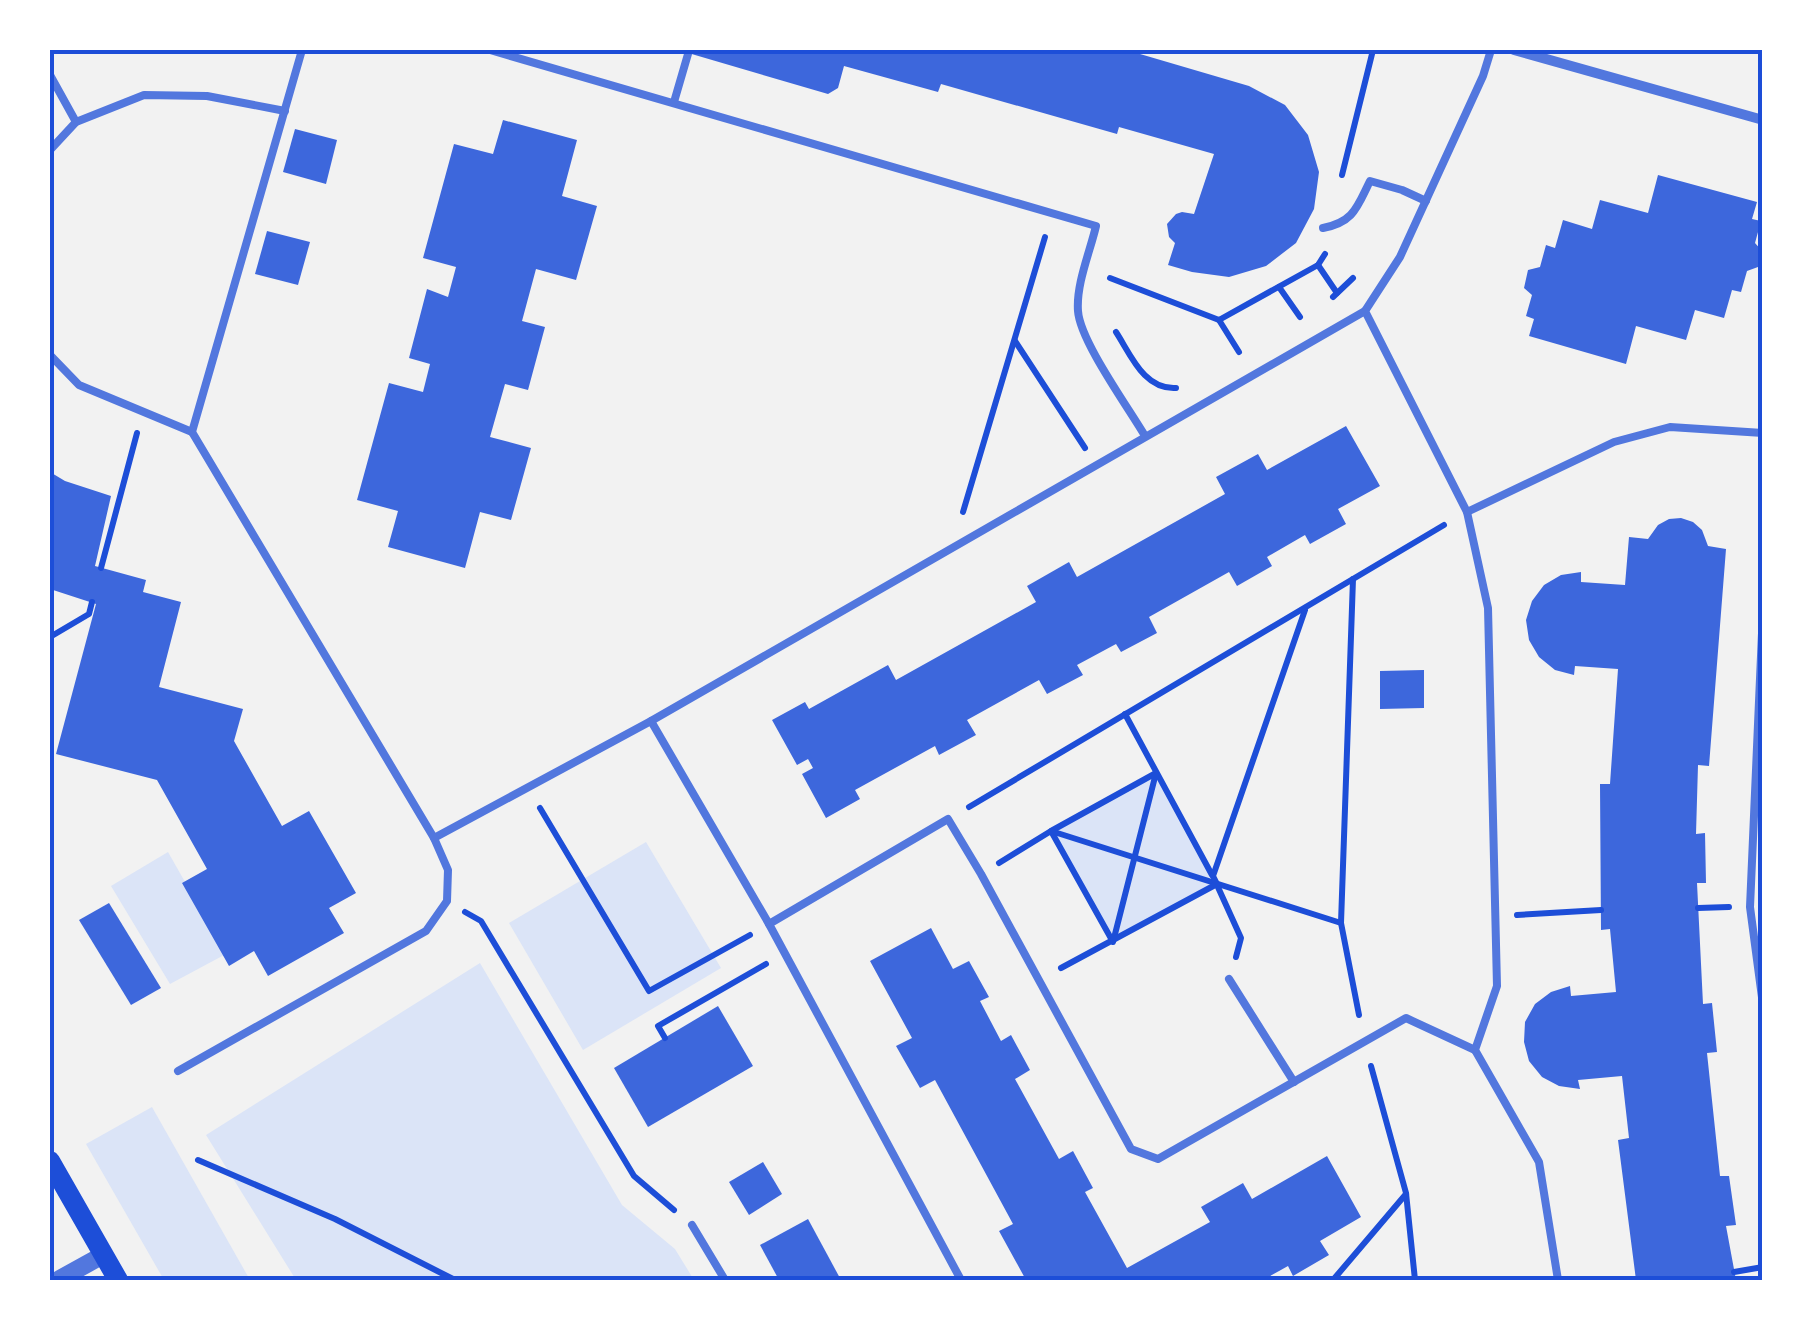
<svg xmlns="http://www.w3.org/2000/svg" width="1813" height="1330" font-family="Arial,sans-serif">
<rect width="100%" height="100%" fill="#f2f2f2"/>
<g fill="#dbe4f7">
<polygon points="1156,773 1217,884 1113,942 1051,831"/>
<polygon points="646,842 721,968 583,1050 509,923"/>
<polygon points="168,852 226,954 170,984 111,886"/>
<polygon points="480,963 622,1205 675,1249 694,1280 296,1280 206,1135"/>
<polygon points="152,1107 250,1280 164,1280 86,1144"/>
</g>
<g fill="#3d67dc">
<polygon points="678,50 1141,50 1140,54 1249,86 1285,105 1308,135 1319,172 1314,209 1296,243 1266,266 1229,277 1192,272 1168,265 1175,243 1169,237 1167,224 1176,214 1182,212 1194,214 1214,154 1119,127 1117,134 941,84 938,92 844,66 838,88 828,94"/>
<polygon points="503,120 577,140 562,196 597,206 576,280 536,269 522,321 545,327 528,390 505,384 490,437 531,448 511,520 480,512 465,568 388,547 398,511 357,500 389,383 423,392 430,364 409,358 427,289 448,297 456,267 423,258 454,144 493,154"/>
<polygon points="295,129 337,140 326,184 283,172"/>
<polygon points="1658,175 1757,202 1752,219 1761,221 1755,243 1763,252 1758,267 1747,271 1741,292 1732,290 1724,318 1695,310 1686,340 1636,326 1626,364 1529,336 1534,319 1526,316 1532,295 1524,288 1528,270 1540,267 1546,245 1555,248 1563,220 1592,229 1600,200 1648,213"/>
<polygon points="267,231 310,242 298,285 255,274"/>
<polygon points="1346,426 1380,486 1338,509 1346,524 1310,544 1305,535 1267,557 1272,566 1237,586 1229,572 1149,617 1157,633 1121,652 1116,644 1077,665 1083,675 1047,694 1039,680 967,720 976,735 939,755 935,746 855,790 860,799 826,818 802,774 813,768 808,759 797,765 772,720 805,702 809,709 888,665 896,680 1036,602 1027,586 1069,562 1077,577 1225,494 1216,477 1258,454 1267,470"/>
<polygon points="50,472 65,481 111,496 95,566 146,580 143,592 181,602 159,687 243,709 234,741 282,826 309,811 356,893 329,908 344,933 268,976 254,951 229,966 182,883 207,869 157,780 56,754 96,604 50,589"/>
<polygon points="1681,518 1693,522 1702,530 1708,546 1726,549 1709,766 1698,765 1696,834 1705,833 1706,883 1697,883 1703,1004 1712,1003 1717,1052 1707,1053 1720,1176 1729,1176 1736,1225 1726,1226 1736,1280 1636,1280 1618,1140 1629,1138 1622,1076 1578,1080 1580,1089 1559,1086 1542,1077 1529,1061 1524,1042 1525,1022 1535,1004 1551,992 1570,986 1571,996 1616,992 1610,929 1601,930 1600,784 1610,784 1618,669 1575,666 1574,675 1555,670 1539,657 1529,640 1526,620 1532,601 1544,585 1561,575 1581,572 1581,582 1625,585 1629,537 1648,539 1658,525 1669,519"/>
<polygon points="1424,670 1424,708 1380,709 1380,671"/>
<polygon points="109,903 161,988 131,1005 79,920"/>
<polygon points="931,928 953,969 969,961 989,997 980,1001 1001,1041 1011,1035 1030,1070 1015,1079 1059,1159 1073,1151 1093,1188 1085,1192 1127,1268 1210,1222 1201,1207 1243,1183 1252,1199 1327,1156 1361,1217 1320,1241 1329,1255 1293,1276 1288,1266 1263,1280 1026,1280 999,1231 1013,1224 935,1080 920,1088 896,1046 912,1038 870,961"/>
<polygon points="718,1006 753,1066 648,1127 614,1068"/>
<polygon points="763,1162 782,1194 749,1215 729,1182"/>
<polygon points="808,1219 841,1280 779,1280 760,1245"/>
</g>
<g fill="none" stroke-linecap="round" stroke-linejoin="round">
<g stroke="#1d4ed8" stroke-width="6">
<polyline points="1342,175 1373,50"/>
<polyline points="1318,265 1337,293"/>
<polyline points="1110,278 1219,320 1318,265 1325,254"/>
<polyline points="1279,287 1300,317"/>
<polyline points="1333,297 1353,278"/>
<polyline points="1219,320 1239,352"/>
<path d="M1116 332C1131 355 1144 390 1176 388"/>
<polyline points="1015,341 1085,448"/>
<polyline points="963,512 1045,237"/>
<polyline points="101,568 137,433"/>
<polyline points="1353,579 1341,923 1359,1015"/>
<polyline points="50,637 89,614 92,602"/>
<polyline points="1125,714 1212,875"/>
<polygon points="1156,773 1113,942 1051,831"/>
<polyline points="969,807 1444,525"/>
<polyline points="540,808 649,991 750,935"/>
<polyline points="999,863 1051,831 1341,923"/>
<polyline points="1217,885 1241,938 1236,957"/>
<polyline points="1698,908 1729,907"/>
<polyline points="465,912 481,921 634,1176 674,1210"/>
<polyline points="1517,915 1601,910"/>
<polyline points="1061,968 1217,884 1213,876 1305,610"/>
<polyline points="665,1038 658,1026 766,964"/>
<polyline points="1371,1066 1406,1193 1415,1280"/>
<polyline points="198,1160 335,1219 455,1280"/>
<polyline points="1734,1272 1763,1267"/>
<polyline points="1333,1280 1406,1194"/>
</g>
<g stroke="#5277de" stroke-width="8">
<path d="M490 50 1096 226C1090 252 1076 284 1078 311 1080 341 1128 407 1145 436"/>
<polyline points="1491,50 1483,76 1400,257 1365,311 1467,512 1488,608 1497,986 1475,1050 1539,1162 1558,1280"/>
<polyline points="50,75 76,122"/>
<polyline points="674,102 688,54"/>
<polyline points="50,150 76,122 144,95 207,96 285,111"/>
<path d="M1323 228C1354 222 1357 207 1370 181L1402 190 1426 201"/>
<polyline points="50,355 79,385 192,432"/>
<polyline points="1467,512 1614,442 1670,427 1763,433"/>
<polyline points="1763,609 1763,634"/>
<polyline points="1762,633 1750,907 1763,1005"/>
<polyline points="651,721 769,924"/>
<polyline points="434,838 651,721 1365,311"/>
<polyline points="1229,979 1294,1082"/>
<polyline points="178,1071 426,931 447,901 448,870 434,838 192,432 302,50"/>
<polyline points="692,1225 725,1280"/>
<polyline points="961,1280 769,924 948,819 981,874 1131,1149 1158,1159 1406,1018 1475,1050"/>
</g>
<polyline stroke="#5277de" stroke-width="10" points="1514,50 1763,120"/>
<polyline stroke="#5277de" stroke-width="18" points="58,1280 103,1255"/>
<polyline stroke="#1d4ed8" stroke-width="20" points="50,1161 118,1280"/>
</g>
<rect width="1813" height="1330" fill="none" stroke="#ffffff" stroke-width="105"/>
<rect x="52" y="52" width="1708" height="1226" fill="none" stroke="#1d4ed8" stroke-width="4"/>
</svg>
